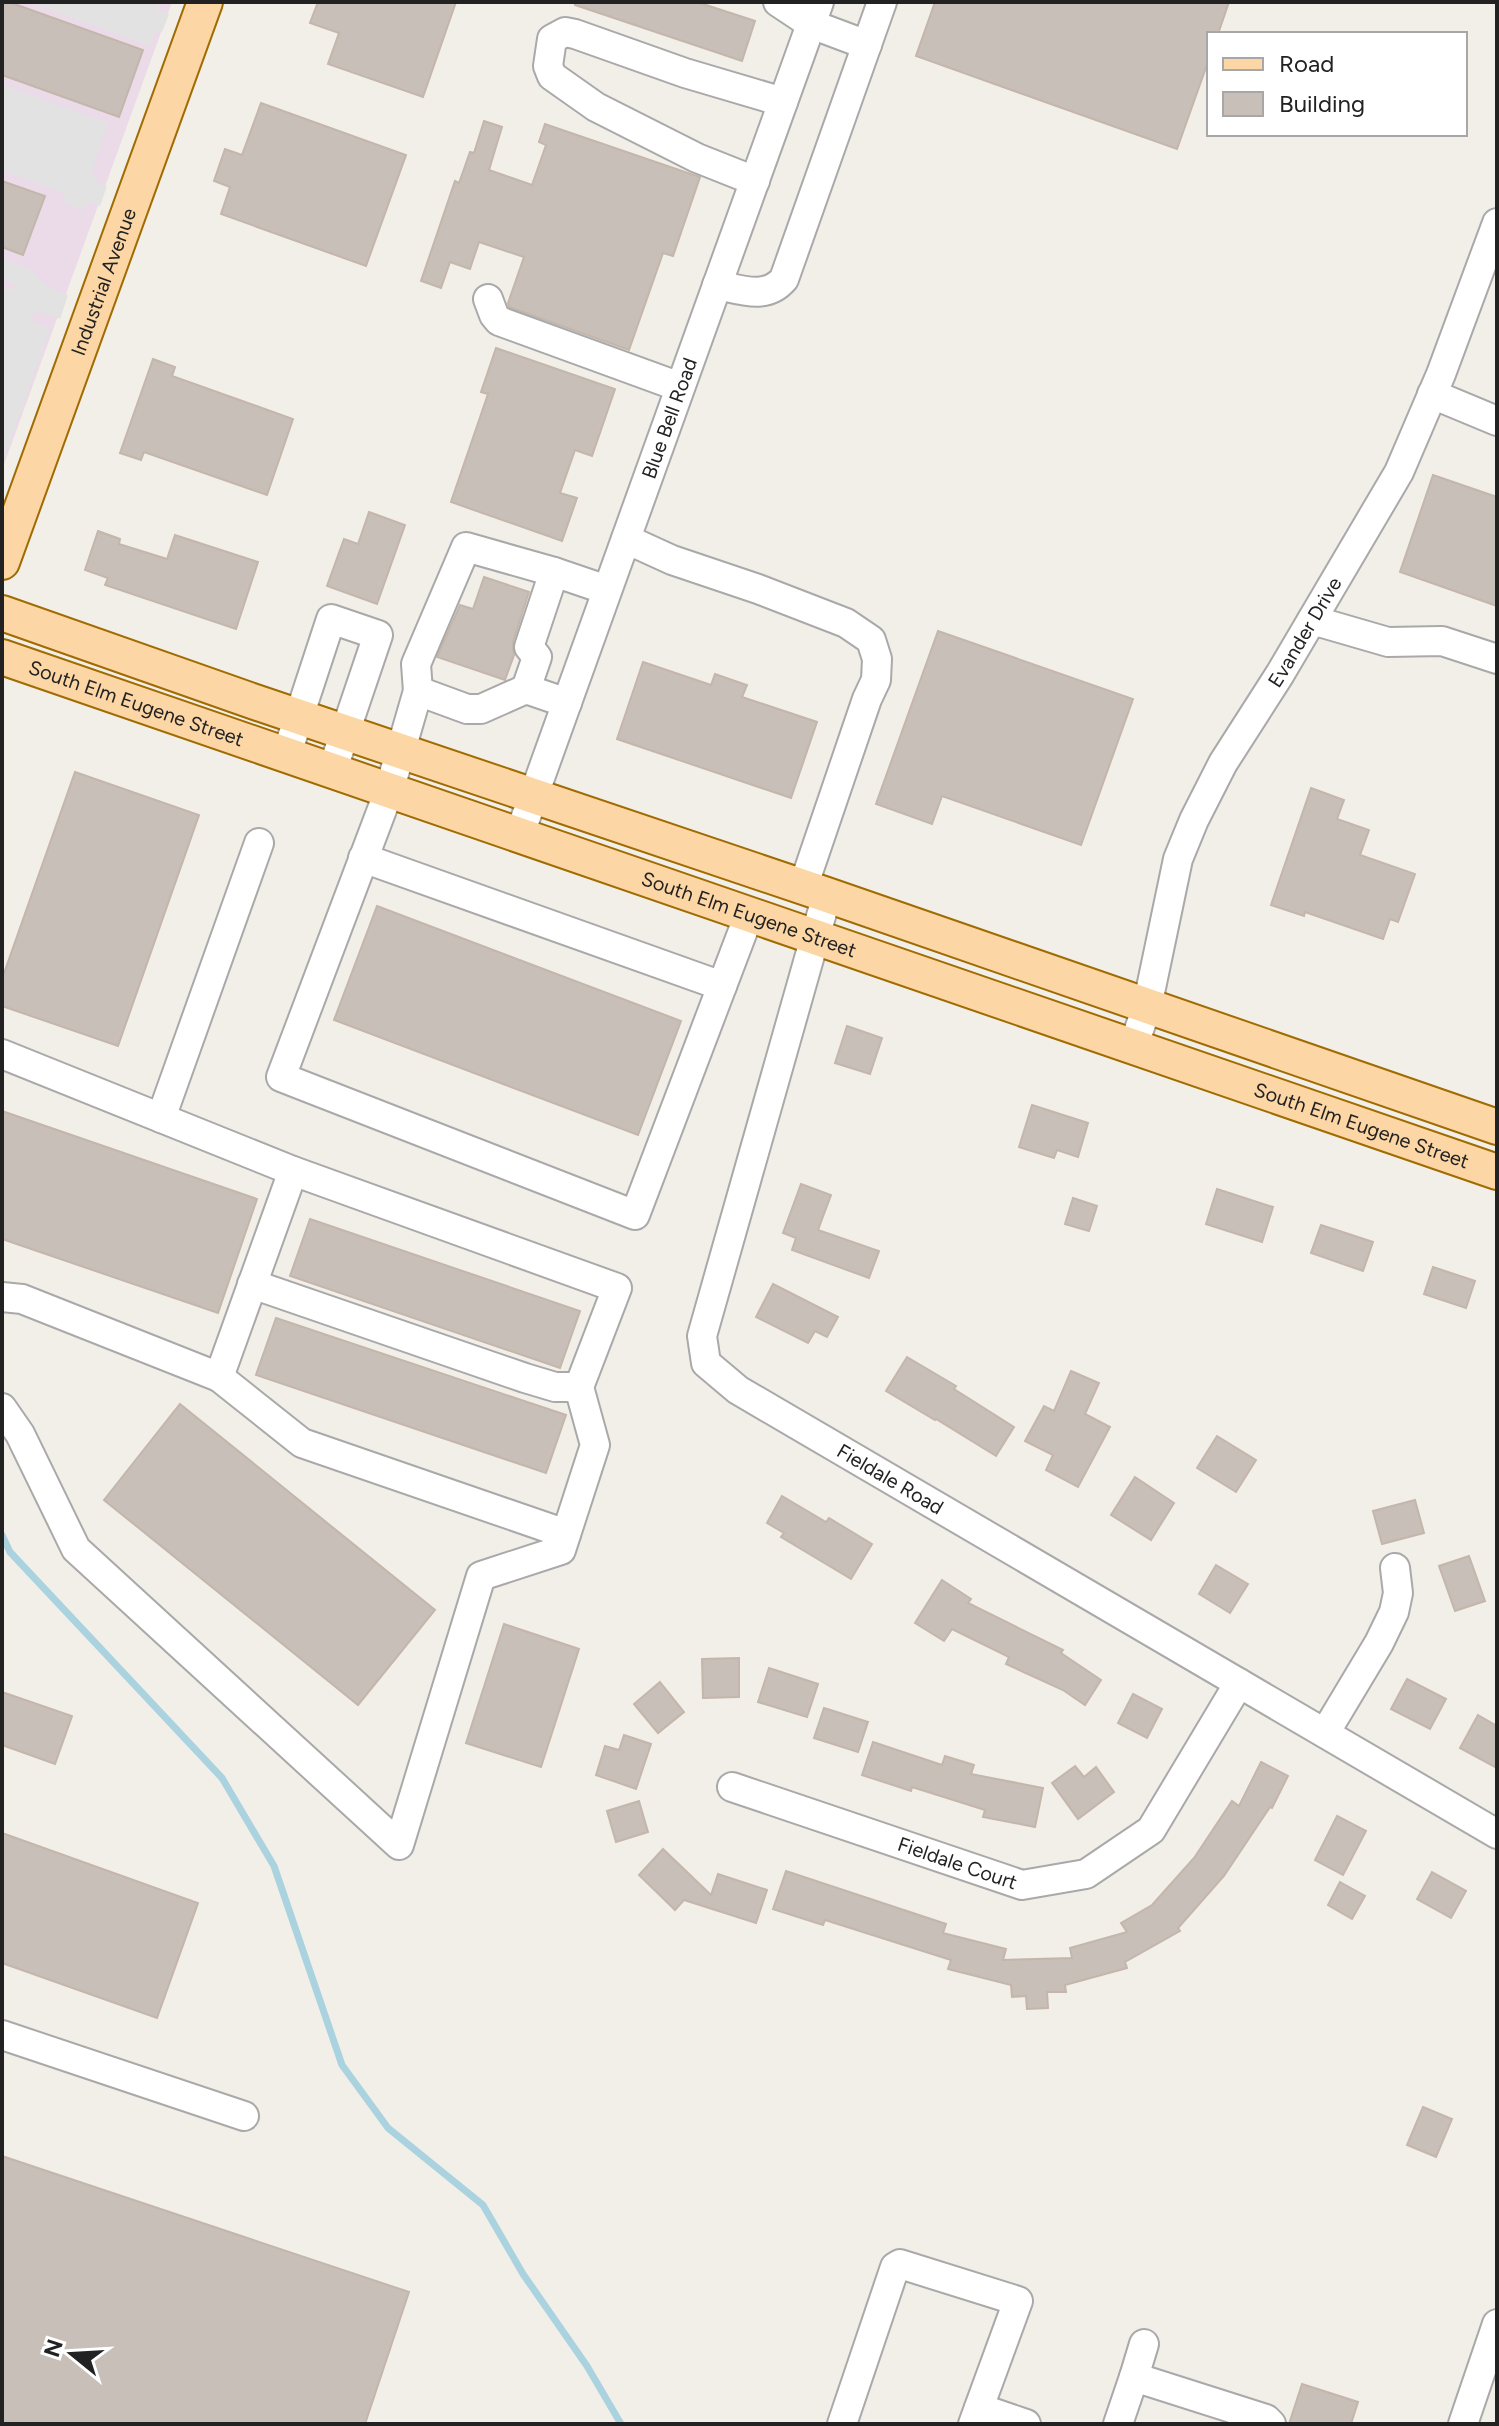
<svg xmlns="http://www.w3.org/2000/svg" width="1499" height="2426" font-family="Figtree,sans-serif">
<rect width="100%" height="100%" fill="#f2efe9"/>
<polygon fill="#ebdbe8" points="2,2 172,2 2,470"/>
<g fill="#e2e2e2">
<polygon points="28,2 158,2 158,9 169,14 162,32 158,30 155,32 150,46"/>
<polygon points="2,85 108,123 92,171 95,181 107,186 100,206 89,202 83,210 64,203 65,198 63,193 2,171"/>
<polygon points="2,258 31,270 48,287 68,295 60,319 37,311 32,318 33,322 50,329 2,464 2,286 13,290 17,286 2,278"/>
</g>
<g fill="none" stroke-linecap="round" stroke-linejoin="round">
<polyline stroke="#aad3df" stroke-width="7" points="2,1535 10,1552 222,1778 274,1866 342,2065 388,2128 483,2205 523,2274 587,2366 621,2424"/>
</g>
<g fill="#c7bfb8" stroke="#c4b6ab" stroke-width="2">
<polygon points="2,2 9,2 143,50 119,117 2,75"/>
<polygon points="318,2 456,2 423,97 328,64 339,33 310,23"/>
<polygon points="575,2 697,2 755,21 742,61 575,5"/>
<polygon points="935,2 1229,2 1218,34 1209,34 1209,59 1177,149 916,56"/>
<polygon points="261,103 406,155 366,266 221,214 230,187 214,181 225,149 242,155"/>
<polygon points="484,121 502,127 489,170 532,185 546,145 539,142 545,124 700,177 673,256 663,253 629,350 509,307 508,303 524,257 479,242 470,269 450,262 441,288 421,281 455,181 459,183 470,152 474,153"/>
<polygon points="2,181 45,196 23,255 2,247"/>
<polygon points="496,348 615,389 592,456 575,450 560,493 577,498 562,541 451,502 488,394 481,392"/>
<polygon points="153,359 175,367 172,376 293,419 267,495 144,452 141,460 120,453"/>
<polygon points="1433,475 1497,497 1497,606 1400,572"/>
<polygon points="369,512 405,525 377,604 327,586 344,539 358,544"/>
<polygon points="98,531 120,539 119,544 167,559 175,535 258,562 236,629 105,585 108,578 85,570"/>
<polygon points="484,577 529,592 513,642 514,655 505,680 437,657 460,605 473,609"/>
<polygon points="938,631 1133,699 1081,845 942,796 932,824 876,804"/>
<polygon points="643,662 711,685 715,674 747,685 742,697 817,722 791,798 617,739"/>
<polygon points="75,772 199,815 118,1046 2,1006 2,979"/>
<polygon points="1311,788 1344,800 1337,819 1369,830 1360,855 1415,874 1398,922 1390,919 1383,939 1305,912 1304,916 1271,905"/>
<polygon points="377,906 681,1021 638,1135 334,1020"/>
<polygon points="847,1026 882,1038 870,1074 835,1063"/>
<polygon points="1032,1105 1088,1123 1078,1157 1057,1150 1054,1158 1019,1147"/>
<polygon points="2,1111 257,1199 218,1313 2,1239"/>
<polygon points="801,1184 831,1195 818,1230 879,1251 869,1278 792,1250 796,1238 783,1233"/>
<polygon points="1217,1189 1273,1207 1262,1242 1206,1224"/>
<polygon points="1073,1198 1097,1206 1089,1231 1065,1224"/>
<polygon points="310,1219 580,1311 560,1368 290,1276"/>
<polygon points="1321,1225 1373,1242 1363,1271 1311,1253"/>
<polygon points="1433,1267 1475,1281 1466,1308 1424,1294"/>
<polygon points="773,1284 838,1317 827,1337 815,1331 808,1343 756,1317"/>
<polygon points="276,1318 566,1415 546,1473 256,1375"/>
<polygon points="907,1357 956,1386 954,1389 1014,1427 996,1456 936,1419 935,1420 886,1391"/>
<polygon points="1071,1371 1099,1383 1085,1414 1110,1427 1078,1487 1046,1470 1053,1455 1025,1441 1044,1406 1054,1411"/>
<polygon points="180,1404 435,1610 358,1705 104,1500"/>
<polygon points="1217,1436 1256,1460 1236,1492 1197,1468"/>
<polygon points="1135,1477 1174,1503 1151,1540 1111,1515"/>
<polygon points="782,1496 826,1522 829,1518 872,1544 851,1579 781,1537 784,1533 767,1523"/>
<polygon points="1415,1500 1424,1533 1382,1544 1373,1511"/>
<polygon points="1469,1556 1485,1601 1455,1611 1439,1566"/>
<polygon points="1216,1565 1248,1584 1230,1613 1199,1594"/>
<polygon points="942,1580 971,1599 968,1603 1063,1650 1061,1653 1101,1680 1085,1705 1063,1690 1006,1664 1009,1657 952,1629 944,1641 915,1623"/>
<polygon points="504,1624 579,1649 541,1767 466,1743"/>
<polygon points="739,1658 739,1697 703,1698 702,1659"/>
<polygon points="769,1668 818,1684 807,1717 758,1702"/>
<polygon points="1407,1679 1446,1699 1430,1729 1391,1709"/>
<polygon points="660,1682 684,1712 658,1733 634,1704"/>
<polygon points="2,1692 72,1716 55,1764 2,1745"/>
<polygon points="1133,1694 1162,1709 1147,1738 1118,1723"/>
<polygon points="824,1708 868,1722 858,1752 814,1738"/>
<polygon points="1478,1715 1497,1726 1497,1768 1460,1748"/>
<polygon points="624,1735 651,1744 636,1789 596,1775 605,1746 619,1750"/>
<polygon points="873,1742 942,1765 945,1756 974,1765 971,1774 1043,1788 1035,1827 983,1817 985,1810 912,1787 911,1791 862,1775"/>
<polygon points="1261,1762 1288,1776 1272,1808 1270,1807 1224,1876 1178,1928 1180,1931 1125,1962 1127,1968 1065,1985 1066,1992 1047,1992 1048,2008 1027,2009 1026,1996 1012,1997 1011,1985 948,1969 951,1960 825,1920 823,1925 773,1909 786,1871 946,1924 943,1933 1006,1949 1003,1960 1072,1958 1070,1948 1127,1932 1121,1923 1152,1905 1194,1858 1232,1801 1239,1806"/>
<polygon points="1075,1766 1084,1777 1096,1767 1114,1792 1078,1819 1052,1783"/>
<polygon points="639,1801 648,1832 616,1842 607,1811"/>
<polygon points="1337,1816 1366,1831 1343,1875 1315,1860"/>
<polygon points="2,1833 198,1903 157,2018 2,1963"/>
<polygon points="663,1849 711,1895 718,1874 767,1890 756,1923 684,1900 675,1910 639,1875"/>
<polygon points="1432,1872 1466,1891 1451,1918 1417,1899"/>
<polygon points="1340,1882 1365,1896 1352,1919 1328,1905"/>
<polygon points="1423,2107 1452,2119 1436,2157 1407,2145"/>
<polygon points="2,2156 409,2292 365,2424 2,2424"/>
<polygon points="1302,2384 1358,2402 1351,2424 1289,2424"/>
</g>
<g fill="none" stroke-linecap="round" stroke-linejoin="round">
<defs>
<g id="minor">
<polyline points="778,2 811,24 867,45"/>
<polyline points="755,181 697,158 596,107 552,76 548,66 552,39 565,32 575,34 685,73 783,102"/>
<path d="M717 285C742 290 766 300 784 279L882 2"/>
<polyline points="488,299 494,315 499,321 680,387"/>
<polyline points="1432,394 1497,421"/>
<polyline points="626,539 672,560 758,589 846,623 871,640 877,659 876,680 867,699 803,887"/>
<polyline points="1312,620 1388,642 1442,641 1497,659"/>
<polyline points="526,689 537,657 529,647 554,572 607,590"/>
<polyline points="418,691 416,664 466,547 554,572"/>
<polyline points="567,703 526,689 481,709 467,709 418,691 389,791 281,1077 635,1215 749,915"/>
<polyline points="286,756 331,619 378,635 332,771"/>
<path id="s1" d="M519 836 819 2"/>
<polyline points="363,858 722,986"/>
<path id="s2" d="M827 895 702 1336 706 1363 738 1390 1497 1834"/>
<path id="s3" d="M1133 1047 1147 1007 1178 859 1194 820 1223 763 1280 674 1399 472 1441 374 1497 223"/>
<polyline points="2,1054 293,1171 219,1377 22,1299 2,1297"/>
<polyline points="161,1118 259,843"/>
<polyline points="252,1284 525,1378 555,1387 579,1387"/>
<polyline points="219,1377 302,1443 566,1534"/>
<polyline points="2,1408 20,1434 76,1549 399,1845 481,1576 561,1550 595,1445 579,1387 617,1288 293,1171"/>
<polyline points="1325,1733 1379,1643 1394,1612 1398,1593 1395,1568"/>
<path id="s4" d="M732 1787 1022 1885 1086 1874 1151 1830 1239 1683"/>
<polyline points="2,2035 244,2116"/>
<polyline points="1134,2377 1144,2344"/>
<polyline points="979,2408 1026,2424"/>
<polyline points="842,2424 895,2267 900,2264 1018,2301 973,2424"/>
<polyline points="1118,2424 1134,2377 1266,2419 1271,2424"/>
<polyline points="1463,2424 1497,2324"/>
</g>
<g id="major">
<path id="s5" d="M2 562 205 2"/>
<polyline points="2,613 255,702 827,895 1497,1127"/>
<path id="s6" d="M2 657 1497 1172"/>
</g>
</defs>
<use href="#minor" stroke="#a9a9a9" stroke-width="32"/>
<use href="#major" stroke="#a06b00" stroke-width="38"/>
<use href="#minor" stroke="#fff" stroke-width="28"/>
<use href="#major" stroke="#fcd6a4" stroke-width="34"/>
</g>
<g text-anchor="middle" stroke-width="6" stroke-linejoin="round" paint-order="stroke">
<g font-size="20" fill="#222" stroke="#fff">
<text dy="7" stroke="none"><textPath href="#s5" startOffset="298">Industrial Avenue</textPath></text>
<text dy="7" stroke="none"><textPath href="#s1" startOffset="444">Blue Bell Road</textPath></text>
<text dy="7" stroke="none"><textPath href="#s3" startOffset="454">Evander Drive</textPath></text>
<text dy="7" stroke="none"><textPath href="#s6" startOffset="142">South Elm Eugene Street</textPath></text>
<text dy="7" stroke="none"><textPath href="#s6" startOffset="790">South Elm Eugene Street</textPath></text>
<text dy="7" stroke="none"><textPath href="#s6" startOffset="1438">South Elm Eugene Street</textPath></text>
<text dy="7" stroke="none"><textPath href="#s2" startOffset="704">Fieldale Road</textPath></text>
<text dy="7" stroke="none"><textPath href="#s4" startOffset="238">Fieldale Court</textPath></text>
</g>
</g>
<rect width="1499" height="2426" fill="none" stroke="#222222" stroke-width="8"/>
<rect x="1207" y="32" width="260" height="104" fill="#ffffff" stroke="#a7a7a7" stroke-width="2"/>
<rect x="1223" y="58" width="40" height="12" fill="#fcd6a4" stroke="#a7a7a7" stroke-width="2"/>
<text x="1279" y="72" font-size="24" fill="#222222">Road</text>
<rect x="1223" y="92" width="40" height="24" fill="#c7bfb8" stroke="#a7a7a7" stroke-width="2"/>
<text x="1279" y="112" font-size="24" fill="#222222">Building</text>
<g transform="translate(72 2354) rotate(288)" stroke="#ffffff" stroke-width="6" paint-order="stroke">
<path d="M0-6L14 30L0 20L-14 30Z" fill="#222222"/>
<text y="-12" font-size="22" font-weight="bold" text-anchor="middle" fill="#222222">N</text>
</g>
</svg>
